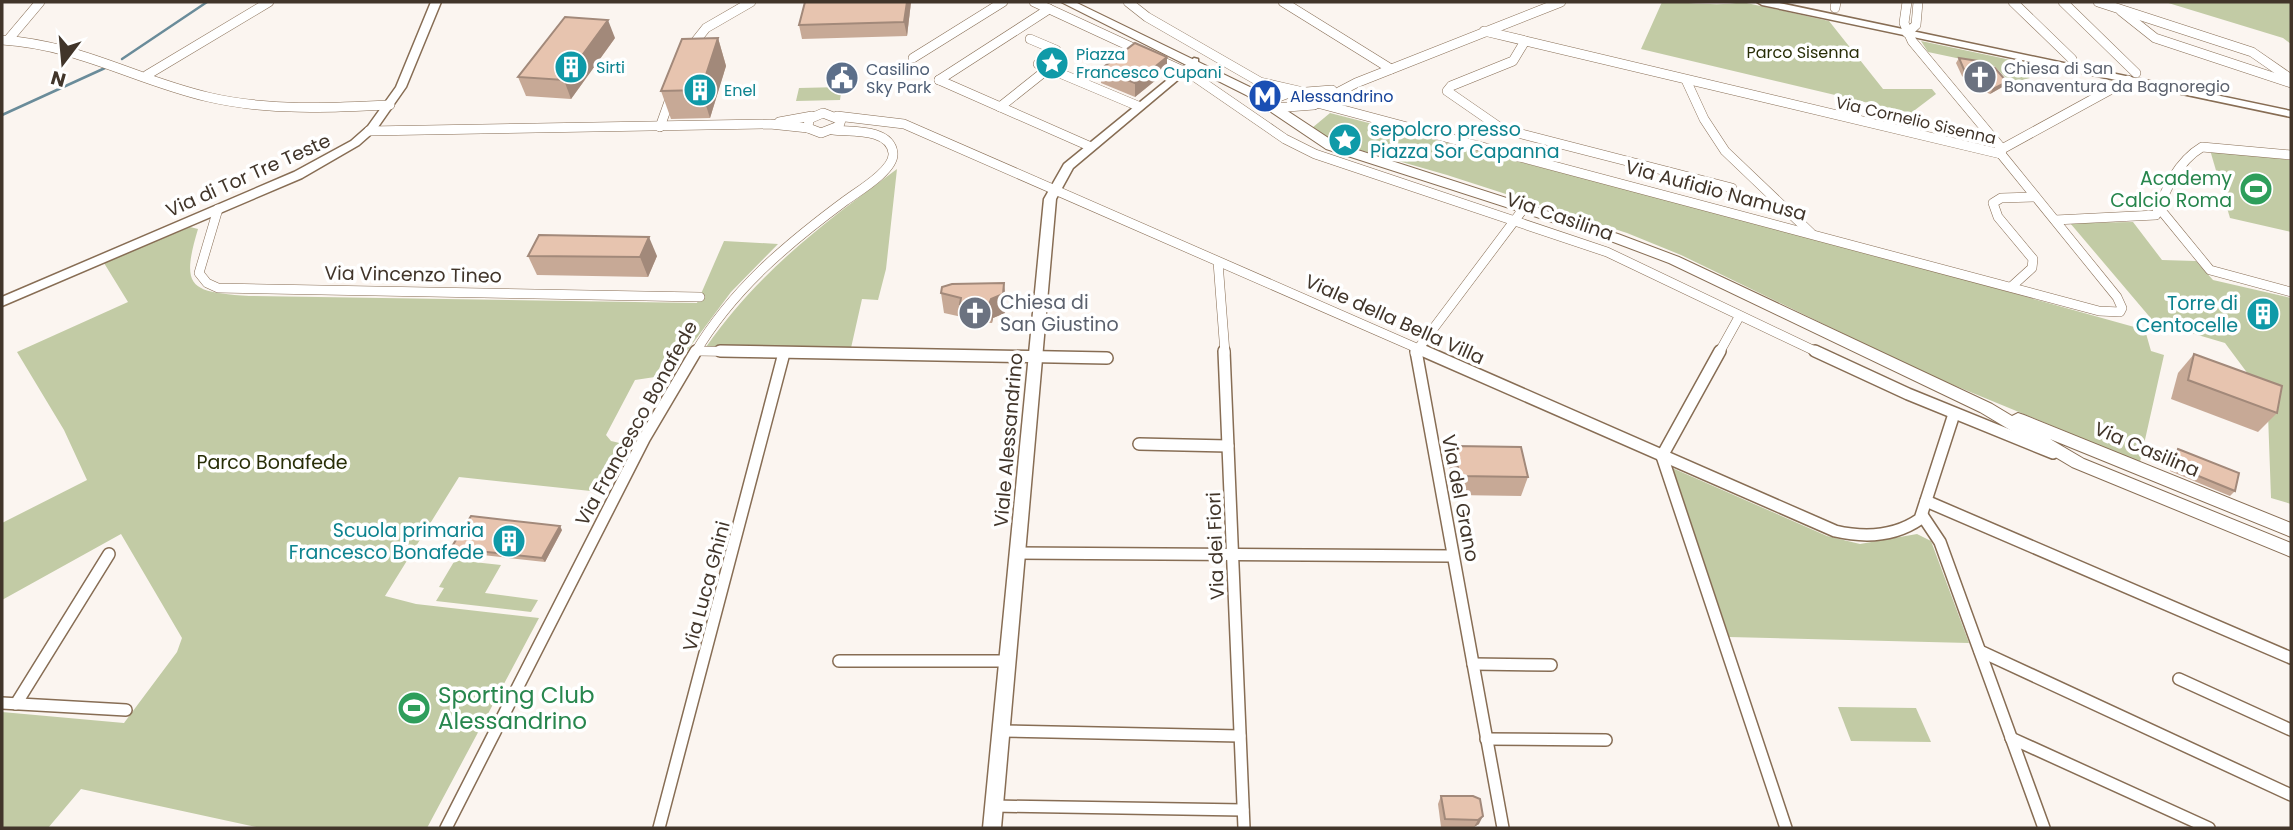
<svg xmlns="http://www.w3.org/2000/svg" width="2293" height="830" font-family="Poppins,sans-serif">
<rect width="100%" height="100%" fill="#fbf5f0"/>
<g fill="#c2cba5">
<path d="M1662 2C1686 2 1720 7 1742 2L1829 21 1883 89H1932L1936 94 1911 113 1641 49Z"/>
<polygon points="2165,2 2291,2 2291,44 2283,38"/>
<polygon points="1921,41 2011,60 2030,78 2011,83 1994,66 1928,52"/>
<polygon points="842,87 840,100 796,101 799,88"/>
<polygon points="1330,113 1819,239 2145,330 2151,351 2164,355 2140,462 1929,375 1681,255 1627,233 1447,175 1339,144 1312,128"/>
<polygon points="2210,150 2291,160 2291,232 2230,218"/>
<path d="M897 169 886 269 878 300 862 299 851 348 706 347C760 270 823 224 897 169Z"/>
<polygon points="2133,222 2162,260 2196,261 2213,280 2291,298 2291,504 2271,498 2267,386 2254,382 2225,343 2154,322 2070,223"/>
<path d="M190 227 198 229C180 289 191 292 249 296L697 303 724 241 778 244 731 292 687 351 669 348 655 377 635 380 606 435 611 441 624 444 600 492 459 477 385 596 416 604 539 618 427 828H261L81 789 48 828H2V712L124 723 177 652 182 638 121 534 2 600V523L87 480 64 430 17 352 128 302 104 263Z"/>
<polygon points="1670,467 1827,536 1860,544 1917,534 1931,541 1969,643 1729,637"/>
<polygon points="455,560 501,565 485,593 538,600 531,612 436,601 444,588 439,587"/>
<polygon points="1838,707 1916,708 1931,742 1851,741"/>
</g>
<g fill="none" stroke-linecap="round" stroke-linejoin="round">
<g stroke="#6a8c9a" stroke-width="2.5">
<polyline points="122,59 207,2"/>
<polyline points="2,115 105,68"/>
</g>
<defs>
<g id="minor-far1">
<polyline points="1034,2 1192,75 1285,139 1315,154 1607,252 1819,353"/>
<polyline points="1128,2 1147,17 1260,82 1299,91"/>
<polyline points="1283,2 1391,69"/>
<polyline points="1907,2 1904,23 1912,41 2002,149"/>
<polyline points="2013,2 2072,59"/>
<polyline points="2063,2 2136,73"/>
<polyline points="2098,2 2252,52 2291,79"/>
<polyline points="1835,8 1836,2"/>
<polyline points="2121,11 2155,38 2291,83"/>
<polyline points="1484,31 2001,154"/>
<polyline points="1907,33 1916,25 1918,2"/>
<polyline points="1030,39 1056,50 1038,64 1138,106"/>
<path d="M2 40C80 45 135 80 208 97 267 111 330 108 390 105"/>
<polyline points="8,40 40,2"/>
<polyline points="1525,41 1513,61 1451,86 1447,91 1502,129 1732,188"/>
<polyline points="687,52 706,28 751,2"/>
<polyline points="913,58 1003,2"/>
<polyline points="147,75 269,2"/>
<polyline points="939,80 1089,146"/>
<polyline points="939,80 1049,9"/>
<polyline points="1686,80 1704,119 1725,151 1811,233"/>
<polyline points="1293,93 1332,90"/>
<polyline points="1265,102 1289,93"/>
<polyline points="1317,103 2099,311 2120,312 2122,308 2117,297 2001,154"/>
<polyline points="1000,107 1049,68"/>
<polyline points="1274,108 1314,105 1356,83 1561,2"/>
<polygon points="823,113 841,120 839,126 821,133 808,128 809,119"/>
<polyline points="837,116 904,124 1428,353"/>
<polyline points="779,122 812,116"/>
<polyline points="660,127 671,96"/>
<polyline points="369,131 770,124 808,128"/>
<polyline points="2001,154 2002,149 2128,80"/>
<polyline points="218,209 199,273 207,283 218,288 700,297"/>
<polyline points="2160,209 2210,270 2291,292"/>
<path d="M2055 220 2156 215C2166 189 2177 162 2202 147L2291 155"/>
<polyline points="1218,262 1225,353"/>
<polyline points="2011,287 2032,268 2033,259 1998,217 1993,203 2001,198 2035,197"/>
<polyline points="696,351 823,353"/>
<path d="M695 353C732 290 787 244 845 201 857 192 895 170 893 153 890 128 851 132 833 130"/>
<polyline points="1415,353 1524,208"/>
<polyline points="1719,353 1739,317"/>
</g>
<g id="minor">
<polyline points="720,351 1107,358"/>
<polyline points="1224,351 1244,828"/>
<polyline points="1416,351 1503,828"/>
<path d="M1424 351 1835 531C1865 538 1894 537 1920 519L1954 414"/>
<polyline points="1815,351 1908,394 2053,453"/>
<polyline points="1139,444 1228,446"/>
<polyline points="1662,456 1786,828"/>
<polyline points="1662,456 1720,351"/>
<polyline points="1926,501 2291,658"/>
<polyline points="1922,515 1940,542 2044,828"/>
<polyline points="1016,553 1452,556"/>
<polyline points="1980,651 2291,795"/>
<polyline points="839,661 1007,661"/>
<polyline points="1473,664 1551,665"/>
<polyline points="2179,679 2291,730"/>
<polyline points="2,703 126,710"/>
<polyline points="16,704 109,554"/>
<polyline points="1001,731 1240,736"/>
<polyline points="2011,738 2209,828"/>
<polyline points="1486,739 1606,740"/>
<polyline points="994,806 1243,810"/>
<polyline points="446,828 644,439 696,351"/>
<polyline points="659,828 784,353"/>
</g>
<g id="tertiary">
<polygon points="431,2 441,2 406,87 376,130 359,145 302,178 2,306 2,297 294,172 351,141 368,126 396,87"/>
<polygon points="1757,2 1775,2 2291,111 2291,117 1762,5"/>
<polygon points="1194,58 1198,59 1198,63 1073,168 1056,199 1001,828 983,828 1044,199 1064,164"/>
</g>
<polygon id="secondary" points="1061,2 1075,2 1254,89 1336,143 1618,234 1679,257 1992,404 2012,416 2018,413 2024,415 2291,523 2291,537 2050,439 2084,459 2291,543 2291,557 2072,467 1980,412 1669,263 1608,240 1326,149 1246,95"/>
</defs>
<use href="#minor-far1" stroke="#876d54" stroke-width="10"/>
<use href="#minor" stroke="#876d54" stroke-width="14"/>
<use href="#tertiary" stroke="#876d54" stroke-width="3"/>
<use href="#secondary" stroke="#876d54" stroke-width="2"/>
<use href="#minor-far1" stroke="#fff" stroke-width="9"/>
<use href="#minor" stroke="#fff" stroke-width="11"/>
<use href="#tertiary" fill="#fff" fill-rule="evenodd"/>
<use href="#secondary" fill="#fff" fill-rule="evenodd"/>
</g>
<g fill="#c7a996">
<polygon points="805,2 911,2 907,36 802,39 799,25"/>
<polygon points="615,38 571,99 526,96 518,77"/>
<polygon points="718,38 726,66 710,118 671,119 661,91"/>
<polygon points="1167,57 1167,71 1135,97 1101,83 1101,69"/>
<polygon points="1959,58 2004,86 1990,94 1973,86 1962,76 1956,63"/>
<polygon points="528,256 657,256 648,277 537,275"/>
<polygon points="941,293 1006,302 1005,313 993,318 992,323 963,323 962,317 944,313"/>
<polygon points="2194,354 2277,413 2258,432 2171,399 2178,373"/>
<polygon points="1455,446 1528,477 1521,496 1454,495 1449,465"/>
<polygon points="2178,449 2235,491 2230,496 2170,471 2174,454"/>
<polygon points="562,530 545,562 455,552 451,548"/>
<polygon points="1441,796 1473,796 1479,824 1474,827 1441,827 1438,804"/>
</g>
<g fill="#a2897a">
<polygon points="907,2 911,2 907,36 904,22"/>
<polygon points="608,20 615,38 571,99 564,80"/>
<polygon points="718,38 726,66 710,118 701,90"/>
<polygon points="1167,57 1167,71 1135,97 1135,83"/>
<polygon points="2007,82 2004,86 1990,94 1993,89"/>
<polygon points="649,237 657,256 648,277 640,257"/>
<polygon points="1004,283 1006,302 1005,313 993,318 992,323 989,304 991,299"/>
<polygon points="560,526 562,530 545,562 542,558"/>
<polygon points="1483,816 1479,824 1474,827 1478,820"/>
</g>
<g fill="#e7c4af" stroke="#a2897a" stroke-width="2">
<polygon points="805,2 907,2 904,22 799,25"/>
<polygon points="565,17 608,20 564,80 518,77"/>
<polygon points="718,38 701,90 661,91 682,39"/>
<polygon points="1135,43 1167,57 1135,83 1101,69"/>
<polygon points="1959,58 1978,61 1995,68 2007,82 1993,89 1975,81 1965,72"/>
<polygon points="539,235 649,237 640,257 528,256"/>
<polygon points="1004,283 1003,294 991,299 989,304 960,304 961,298 941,293 942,287 952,284"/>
<polygon points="2194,354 2282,386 2277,413 2188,380"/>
<polygon points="1455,446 1521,447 1528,477 1459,476"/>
<polygon points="2178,449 2239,473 2235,491 2174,466"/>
<polygon points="471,516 560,526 542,558 451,548"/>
<polygon points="1441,796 1473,796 1480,799 1483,816 1478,820 1445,819"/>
</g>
<defs>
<symbol id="sight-disc" viewBox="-11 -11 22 22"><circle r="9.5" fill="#0f9aa8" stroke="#fff"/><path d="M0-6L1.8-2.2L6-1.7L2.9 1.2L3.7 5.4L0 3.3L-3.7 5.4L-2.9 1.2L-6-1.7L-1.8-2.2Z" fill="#fff"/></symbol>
<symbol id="building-disc" viewBox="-11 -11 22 22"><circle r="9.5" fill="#0f9aa8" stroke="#fff"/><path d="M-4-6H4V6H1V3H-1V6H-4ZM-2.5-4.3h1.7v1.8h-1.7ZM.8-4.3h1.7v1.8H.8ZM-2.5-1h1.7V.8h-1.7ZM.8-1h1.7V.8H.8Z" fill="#fff"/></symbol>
<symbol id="church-disc" viewBox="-11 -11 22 22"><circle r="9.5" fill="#6b7280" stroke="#fff"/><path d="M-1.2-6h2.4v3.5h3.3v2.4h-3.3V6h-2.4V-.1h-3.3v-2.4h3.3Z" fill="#fff"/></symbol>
<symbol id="civic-disc" viewBox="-11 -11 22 22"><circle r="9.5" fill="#5c6f8a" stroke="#fff"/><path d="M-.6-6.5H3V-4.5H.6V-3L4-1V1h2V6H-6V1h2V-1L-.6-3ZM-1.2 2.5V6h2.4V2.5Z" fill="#fff"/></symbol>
<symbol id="metro-disc" viewBox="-11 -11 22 22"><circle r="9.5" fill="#1a4fb4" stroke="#fff"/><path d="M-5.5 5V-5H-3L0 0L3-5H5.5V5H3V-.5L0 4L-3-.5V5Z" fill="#fff"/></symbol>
<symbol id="stadium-disc" viewBox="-11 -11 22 22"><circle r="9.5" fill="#2e9e5b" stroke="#fff"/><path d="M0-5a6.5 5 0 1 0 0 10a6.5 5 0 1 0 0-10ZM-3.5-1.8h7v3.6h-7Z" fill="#fff"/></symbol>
</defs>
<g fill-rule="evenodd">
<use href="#sight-disc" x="1033" y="44" width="38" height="38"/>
<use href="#building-disc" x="552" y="48" width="38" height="38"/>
<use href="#church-disc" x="1961" y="58" width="38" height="38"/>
<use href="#civic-disc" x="823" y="59" width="38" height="38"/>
<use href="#building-disc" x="681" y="71" width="38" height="38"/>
<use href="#metro-disc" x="1246" y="77" width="38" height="38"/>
<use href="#sight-disc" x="1326" y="121" width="38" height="38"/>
<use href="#stadium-disc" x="2237" y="170" width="38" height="38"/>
<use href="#church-disc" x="956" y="294" width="38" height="38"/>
<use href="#building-disc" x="2244" y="295" width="38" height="38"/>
<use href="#building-disc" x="490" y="522" width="38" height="38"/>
<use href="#stadium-disc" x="395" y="689" width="38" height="38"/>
</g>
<g text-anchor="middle" stroke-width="7" stroke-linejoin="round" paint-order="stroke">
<g font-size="16" fill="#282e07" stroke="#fff">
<text x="1803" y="58">Parco Sisenna</text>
</g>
<g font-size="16" fill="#0d838f" stroke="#fff" text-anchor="start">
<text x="1076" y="60">Piazza<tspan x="1076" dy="18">Francesco Cupani</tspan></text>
<text x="596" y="73">Sirti</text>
<text x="724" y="96">Enel</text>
</g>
<g font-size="16" fill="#5b616d" stroke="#fff" text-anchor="start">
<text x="2004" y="74">Chiesa di San<tspan x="2004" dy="18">Bonaventura da Bagnoregio</tspan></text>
</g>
<g font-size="16" fill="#4e5e75" stroke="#fff" text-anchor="start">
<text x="866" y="75">Casilino<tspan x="866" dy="18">Sky Park</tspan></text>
</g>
<g font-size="16" fill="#164399" stroke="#fff" text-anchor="start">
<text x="1290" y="102">Alessandrino</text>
</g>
<g font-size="16" fill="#41352a" stroke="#fff">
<text transform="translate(1916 120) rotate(13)" y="6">Via Cornelio Sisenna</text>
</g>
<g font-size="19" fill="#0d838f" stroke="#fff" text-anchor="end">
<text x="1370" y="136" text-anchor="start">sepolcro presso<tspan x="1370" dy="22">Piazza Sor Capanna</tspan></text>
<text x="2238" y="310">Torre di<tspan x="2238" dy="22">Centocelle</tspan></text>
<text x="484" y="537">Scuola primaria<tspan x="484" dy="22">Francesco Bonafede</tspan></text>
</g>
<g font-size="19" fill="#41352a" stroke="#fff">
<text transform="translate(248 175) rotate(-24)" y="7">Via di Tor Tre Teste</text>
<text transform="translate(1716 190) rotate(15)" y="7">Via Aufidio Namusa</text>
<text transform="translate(1560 216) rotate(19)" y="7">Via Casilina</text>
<text transform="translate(413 274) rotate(1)" y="7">Via Vincenzo Tineo</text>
<text transform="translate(1395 319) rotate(24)" y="7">Viale della Bella Villa</text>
<text transform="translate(636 423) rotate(-61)" y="7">Via Francesco Bonafede</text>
<text transform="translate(1008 440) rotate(-85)" y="7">Viale Alessandrino</text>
<text transform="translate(2147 449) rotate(23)" y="7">Via Casilina</text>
<text transform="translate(1461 498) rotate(79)" y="7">Via del Grano</text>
<text transform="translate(1215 546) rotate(-92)" y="7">Via dei Fiori</text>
<text transform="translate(706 586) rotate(-75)" y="7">Via Luca Ghini</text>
</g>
<g font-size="19" fill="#27864d" stroke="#fff" text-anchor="end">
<text x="2232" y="185">Academy<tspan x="2232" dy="22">Calcio Roma</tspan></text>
</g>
<g font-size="19" fill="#5b616d" stroke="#fff" text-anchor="start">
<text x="1000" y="309">Chiesa di<tspan x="1000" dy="22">San Giustino</tspan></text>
</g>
<g font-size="19" fill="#282e07" stroke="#fff">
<text x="272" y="469">Parco Bonafede</text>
</g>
<g font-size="23" fill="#27864d" stroke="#fff" text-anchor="start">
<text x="438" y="703">Sporting Club<tspan x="438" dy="26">Alessandrino</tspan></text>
</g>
</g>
<rect width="2293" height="830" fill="none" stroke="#41352a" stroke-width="7"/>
<g transform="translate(63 63) rotate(196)" stroke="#ffffff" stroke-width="5" paint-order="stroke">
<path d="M0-5L12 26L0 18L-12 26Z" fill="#41352a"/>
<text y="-10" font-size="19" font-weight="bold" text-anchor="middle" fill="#41352a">N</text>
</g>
</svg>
